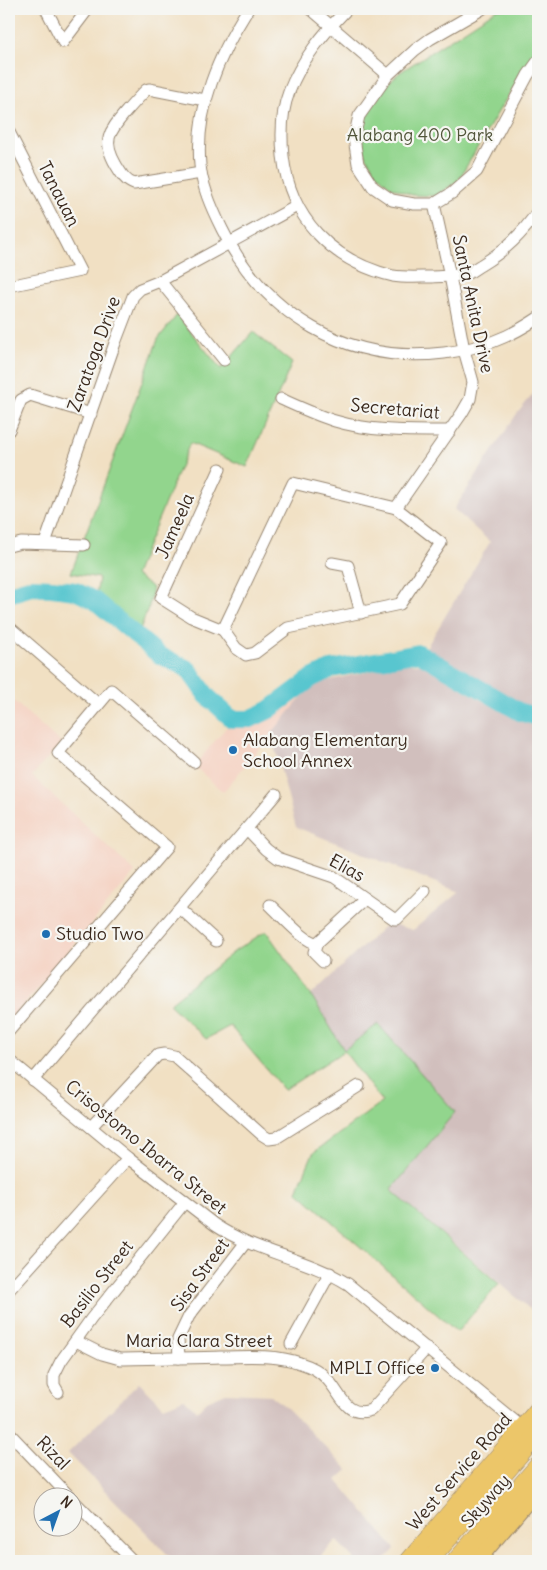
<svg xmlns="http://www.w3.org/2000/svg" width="547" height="1570" font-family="Delius,sans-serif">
<rect width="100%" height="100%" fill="#f6f6f2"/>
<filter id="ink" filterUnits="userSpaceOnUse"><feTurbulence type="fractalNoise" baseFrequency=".02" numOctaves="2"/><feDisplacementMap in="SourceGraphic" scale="10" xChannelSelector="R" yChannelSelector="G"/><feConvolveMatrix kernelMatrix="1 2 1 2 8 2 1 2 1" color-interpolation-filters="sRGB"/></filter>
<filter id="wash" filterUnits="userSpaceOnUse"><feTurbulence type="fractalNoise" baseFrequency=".0096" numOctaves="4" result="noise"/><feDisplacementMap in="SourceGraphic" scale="20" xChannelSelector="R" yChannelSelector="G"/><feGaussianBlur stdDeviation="1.12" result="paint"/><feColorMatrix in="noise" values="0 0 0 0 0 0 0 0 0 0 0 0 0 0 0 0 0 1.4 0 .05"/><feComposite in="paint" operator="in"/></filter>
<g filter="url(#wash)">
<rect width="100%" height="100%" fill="#f1e0c3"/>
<g fill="#f5d2c2">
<polygon points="313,684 223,792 194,766 229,724 247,725 260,723 298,692"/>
<polygon points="9,697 61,743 32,776 135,872 9,1022"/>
</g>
<g fill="#d1bfbd">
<polygon points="538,388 538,715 527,710 426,648 490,542 454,509 516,415"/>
<polygon points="401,664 423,664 479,699 538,728 538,1316 391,1190 455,1112 344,1051 311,995 388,923 413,930 459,892 296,827 271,734 313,684"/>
<polygon points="139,1383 164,1407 184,1399 197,1411 207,1401 226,1393 271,1395 288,1409 348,1470 337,1480 395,1549 383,1561 356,1561 336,1540 316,1561 174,1561 68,1453"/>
</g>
<g fill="#92d58d" stroke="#668056">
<polygon points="497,9 533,9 538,14 538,50 501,107 458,181 435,196 412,195 391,187 376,173 365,154 362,138 365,116 388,83 399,73"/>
<polygon points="177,315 221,369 253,332 292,363 247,467 190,443 135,575 153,588 149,606 139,632 96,596 99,578 71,573 158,339"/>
<polygon points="266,931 311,995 344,1050 378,1024 455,1112 391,1190 499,1284 457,1332 297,1191 313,1153 382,1102 344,1051 284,1090 230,1026 206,1039 169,1004 235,951"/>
</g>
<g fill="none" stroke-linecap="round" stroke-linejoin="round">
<polyline stroke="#59c6cf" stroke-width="18" points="9,594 32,587 52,588 75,591 94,600 159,655 188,669 207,696 232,719 250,719 269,710 312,678 331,669 419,653 520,712 538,717"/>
</g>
</g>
<g filter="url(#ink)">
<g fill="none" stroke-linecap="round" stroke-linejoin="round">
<defs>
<g id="minor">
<polyline points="46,9 63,42 88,9"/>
<path d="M248 9C219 55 195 108 200 165 202 187 212 209 222 229 264 315 348 365 444 353 481 348 507 339 538 318"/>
<polyline points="311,9 388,75"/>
<path d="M347 9C324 33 301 60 289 92 281 112 281 135 283 156 290 218 331 261 393 276 404 278 419 277 430 277 442 276 457 277 468 273 473 271 477 267 481 265 506 250 522 234 538 211"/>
<polyline points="482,9 430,39 415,50 388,75 359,116 354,138 358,164 373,187 392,200 414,204 434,204 452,193 477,171 528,75 538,61"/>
<polyline points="9,132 80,271 9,286"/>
<path d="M201 173 134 184C125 181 121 173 116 165 102 141 109 132 125 113 132 105 139 97 146 90L149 89 205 100"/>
<polyline points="160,281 224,360"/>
<path d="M281 399C299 407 316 415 335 421 371 432 412 431 450 431"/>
<polyline points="9,430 21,400 30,395 91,414"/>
<polyline points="220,469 161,598 191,617 223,630"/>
<polygon points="293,483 396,508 441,543 400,604 288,628 255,653 246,655 236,648 223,630"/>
<polyline points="396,508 462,413 470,399 473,382 464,350 450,276 434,204"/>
<polyline points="45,543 115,343 133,296 140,289 160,281 297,206"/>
<polyline points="9,546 21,543 84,545"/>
<polyline points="332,563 348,566 361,613"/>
<polyline points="9,627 98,704"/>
<polyline points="247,829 266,849 278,858 334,877 394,919 397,919 425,891"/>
<path d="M270 905C280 914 305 943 317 943L365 899"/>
<polyline points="180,908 216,941"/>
<polyline points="317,943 314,952 323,961"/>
<polyline points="9,1031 167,847 58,753 111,690 194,762"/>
<path d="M12 1062 128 1158 215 1225C255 1252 306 1258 348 1284L522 1427"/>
<polyline points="33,1080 276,794"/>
<polyline points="91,1127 158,1055 164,1054 174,1056 261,1134 269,1139 276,1138 359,1086"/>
<polyline points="9,1290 128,1158"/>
<path d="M76 1341 102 1354 120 1359C153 1358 187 1358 220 1357 246 1357 274 1354 300 1363 310 1366 319 1370 326 1378 341 1392 345 1419 371 1410L427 1348"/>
<polyline points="291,1344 330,1273"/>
<polyline points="179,1358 178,1339 189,1316 246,1242"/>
<polyline points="58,1392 54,1385 54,1375 61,1361 91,1319 184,1203"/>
<polyline points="9,1433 71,1498"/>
<polyline points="72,1499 133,1561"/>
</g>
<polyline id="major" points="477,1561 538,1489"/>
<g id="highway">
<polyline points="409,1561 538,1410"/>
<polyline points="429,1561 538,1434"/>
<polyline points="456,1561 538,1466"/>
</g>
</defs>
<use href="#minor" stroke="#968570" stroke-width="13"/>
<use href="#major" stroke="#968570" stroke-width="17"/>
<use href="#highway" stroke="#968570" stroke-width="19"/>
<use href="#minor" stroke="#fff" stroke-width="11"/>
<use href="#major" stroke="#ecc669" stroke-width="15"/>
<use href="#highway" stroke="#ecc669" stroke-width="18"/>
</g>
</g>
<g fill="#1f6fb2" stroke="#f6f6f2" stroke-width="2">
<circle cx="233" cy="750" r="5"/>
<circle cx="46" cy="934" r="5"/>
<circle cx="435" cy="1368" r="5"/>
</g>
<g text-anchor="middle" stroke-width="4.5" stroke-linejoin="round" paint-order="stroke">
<g font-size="18" fill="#51553a" stroke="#f6f6f2">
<text x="420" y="141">Alabang 400 Park</text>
</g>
<g font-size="18" fill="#3b2a1e" stroke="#f6f6f2">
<text transform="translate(59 194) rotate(63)" y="6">Tanauan</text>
<text transform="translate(473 304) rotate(78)" y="6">Santa Anita Drive</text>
<text transform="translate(94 354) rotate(-70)" y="6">Zaratoga Drive</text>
<text transform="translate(395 409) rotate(5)" y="6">Secretariat</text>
<text transform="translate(175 526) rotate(-66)" y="6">Jameela</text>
<text transform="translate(347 868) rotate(29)" y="6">Elias</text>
<text transform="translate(146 1147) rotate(39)" y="6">Crisostomo Ibarra Street</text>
<text transform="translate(200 1275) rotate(-54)" y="6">Sisa Street</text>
<text transform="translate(97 1284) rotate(-52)" y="6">Basilio Street</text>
<text x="199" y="1347">Maria Clara Street</text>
<text transform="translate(53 1453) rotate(46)" y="6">Rizal</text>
<text transform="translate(459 1472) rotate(-49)" y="6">West Service Road</text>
<text transform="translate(486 1501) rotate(-49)" y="6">Skyway</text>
</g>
<g font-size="18" fill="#3b2a1e" stroke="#f6f6f2" text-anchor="start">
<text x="243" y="746">Alabang Elementary<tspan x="243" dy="21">School Annex</tspan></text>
<text x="56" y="940">Studio Two</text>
<text x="425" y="1374" text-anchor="end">MPLI Office</text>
</g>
</g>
<rect width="547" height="1570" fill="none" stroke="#f6f6f2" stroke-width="30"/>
<g transform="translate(58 1512) rotate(41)"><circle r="24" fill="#f6f6f2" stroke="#aba49d"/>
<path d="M0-4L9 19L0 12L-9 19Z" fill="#1f6fb2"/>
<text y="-8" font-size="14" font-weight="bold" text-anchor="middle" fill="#3b2a1e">N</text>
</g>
</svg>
